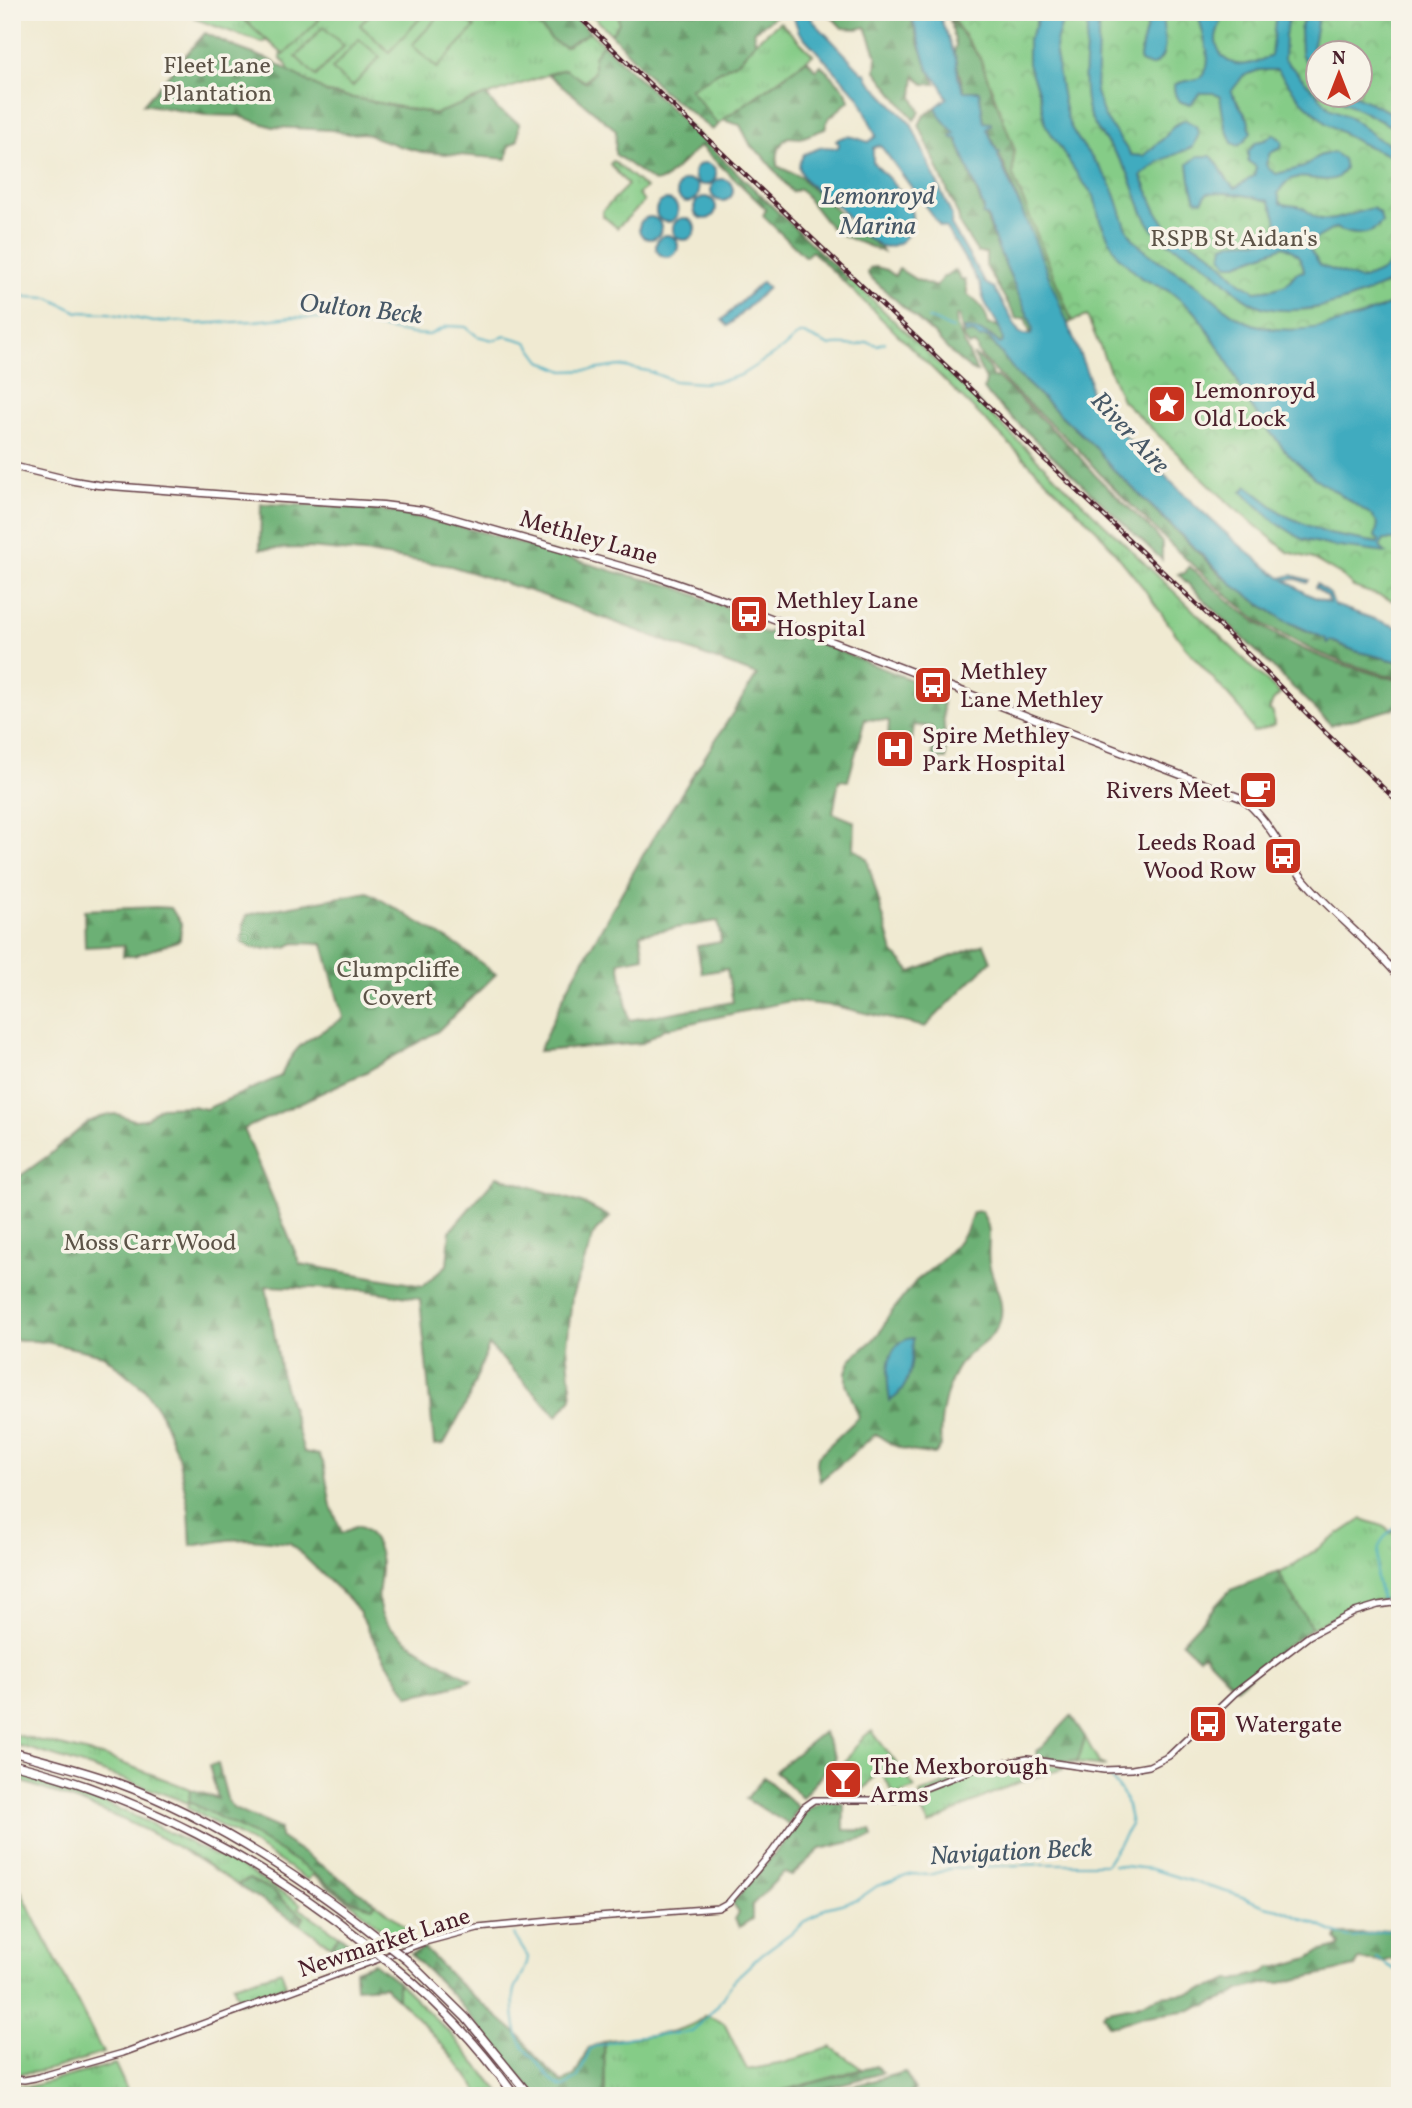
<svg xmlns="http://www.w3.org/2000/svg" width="1412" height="2108" font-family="Vollkorn,serif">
<defs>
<pattern id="grass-tufts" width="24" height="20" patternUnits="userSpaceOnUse" patternTransform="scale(1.75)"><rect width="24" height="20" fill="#85cc87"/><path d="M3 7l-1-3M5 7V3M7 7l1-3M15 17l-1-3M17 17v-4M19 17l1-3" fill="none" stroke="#74af75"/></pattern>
<pattern id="forest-firs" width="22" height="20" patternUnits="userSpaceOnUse" patternTransform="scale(1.75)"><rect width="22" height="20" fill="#6cb074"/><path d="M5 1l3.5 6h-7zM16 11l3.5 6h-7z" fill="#5b8f5f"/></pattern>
<pattern id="park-crowns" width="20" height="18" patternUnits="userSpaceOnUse" patternTransform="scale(1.75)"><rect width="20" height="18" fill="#85cc87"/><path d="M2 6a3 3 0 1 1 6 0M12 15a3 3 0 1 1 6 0" fill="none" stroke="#74af75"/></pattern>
</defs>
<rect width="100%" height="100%" fill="#f7f3e8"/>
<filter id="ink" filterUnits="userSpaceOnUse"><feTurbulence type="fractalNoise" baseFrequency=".0143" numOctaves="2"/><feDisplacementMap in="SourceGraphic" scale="14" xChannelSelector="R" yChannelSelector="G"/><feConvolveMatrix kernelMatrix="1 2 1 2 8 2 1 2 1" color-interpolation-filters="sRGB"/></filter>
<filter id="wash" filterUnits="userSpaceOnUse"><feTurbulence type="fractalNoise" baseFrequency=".00686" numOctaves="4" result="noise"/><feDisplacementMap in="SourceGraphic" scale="28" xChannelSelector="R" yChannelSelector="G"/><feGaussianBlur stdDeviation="1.57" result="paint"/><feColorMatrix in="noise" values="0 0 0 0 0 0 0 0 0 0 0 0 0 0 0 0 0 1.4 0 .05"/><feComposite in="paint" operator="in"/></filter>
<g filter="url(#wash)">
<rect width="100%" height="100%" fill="#f0ead2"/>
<g fill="url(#grass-tufts)" stroke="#687659" stroke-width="2">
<polygon points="198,12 207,16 209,12 236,12 267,41 262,43 195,19"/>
<polygon points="311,12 526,12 553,41 574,42 590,32 603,44 594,56 594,72 584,82 564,69 435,114 328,93 286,70 288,67 280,57 281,53 283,55 319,19"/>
<polygon points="589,12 618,12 619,23 611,34"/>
<polygon points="780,22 813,55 723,120 718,125 690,89 741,59 755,42"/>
<polygon points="613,161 646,188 638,194 644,202 617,228 603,216 602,211 628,185 610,164"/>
<polygon points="847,278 858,286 1280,694 1273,701 1269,710 1273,712 1274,725 1253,732 1243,712 1185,647 1142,586 1097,530 844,282"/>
<path d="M1362 1519 1386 1527 1391 1533 1400 1526V1597C1368 1599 1340 1614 1312 1628L1278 1573 1287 1569Z"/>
<polygon points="872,1731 915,1788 895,1796 880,1770 864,1789 840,1768 863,1737"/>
<path d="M12 1734 109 1758 190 1789V1802L252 1834 372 1907 376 1903 407 1928 408 1938 402 1946 351 1903 312 1875 308 1880 247 1840 187 1808 188 1803C130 1781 72 1760 12 1744Z"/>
<polygon points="1085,1737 1099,1763 1106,1766 1067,1762 1078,1761"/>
<path d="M1026 1762 1064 1767V1769C1014 1780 974 1802 929 1825L921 1809 924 1807 920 1794 970 1773Z"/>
<path d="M12 1771C84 1790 150 1822 215 1856L220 1854 301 1904 299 1908 339 1935 331 1946 300 1924 304 1917 283 1901 274 1891 249 1879 237 1885C217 1872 198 1858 177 1847 126 1817 68 1798 12 1778Z"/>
<path d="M19 1887 103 2053C79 2060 36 2077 12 2073V1903L18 1896Z"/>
<path d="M398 1982 450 2033 503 2096H482C457 2060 430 2029 398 1999Z"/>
<path d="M705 2015 724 2023 747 2070 784 2063 831 2047 862 2069 763 2096H605L604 2041C631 2036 688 2036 705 2015Z"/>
<polygon points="115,2064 130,2096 12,2096 12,2085 28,2087"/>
</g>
<g fill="url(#forest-firs)" stroke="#5b6850" stroke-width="2" fill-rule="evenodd">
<polygon points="526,12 569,12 590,32 565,47 553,41"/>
<polygon points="618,12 782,12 754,31 755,42 741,59 690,89 718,125 712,130 662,90 611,34 619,23"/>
<polygon points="827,12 910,12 918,41 936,84 924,84 915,75 913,97 920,112 914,120 876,71 877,57 866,27 857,29 842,28"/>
<polygon points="949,15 980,58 1014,148 1013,175 1072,321 1067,325 1004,165 984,123 979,91 964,91 954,53 956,45"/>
<polygon points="205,33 237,48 270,60 328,93 435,114 486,95 498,110 519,123 518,140 509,146 507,159 422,152 399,146 363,133 350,134 331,130 273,127 239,116 205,115 143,104"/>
<polygon points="603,44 847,278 844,282 812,251 805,257 763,216 766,209 700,146 664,180 654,182 615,154 616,130 548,74 565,69 585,82 594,72 594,56"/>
<path d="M807 60 816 70 821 65 846 91 849 101 828 119 825 129 801 138 788 137C778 145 777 154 777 166L801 177 811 188 826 199 843 217 840 227 848 225 879 246 883 252C868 245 850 240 836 232 826 225 810 200 800 189L792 192 763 156 751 146 740 125 723 120Z"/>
<polygon points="936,107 940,115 955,134 997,246 1031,322 1033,331 1030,333 1025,318 1017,319 986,266 986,253 978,253 960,225 958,215 919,125 923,117"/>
<path d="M876 267 887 270 895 276 899 269 915 279 936 287 942 278 955 270 961 280H965L968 295C979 303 987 311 988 325 1001 323 1003 332 1003 342L1000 344 990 335 972 329 965 334 973 333 990 339 1017 374 1097 449 1109 465 1222 576 1262 606 1298 627 1355 651 1400 662V679L1346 663 1314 651 1261 623 1216 586 1171 545 1101 475 1076 447 1010 387 978 353 977 347 974 344 969 346 963 336 959 315 956 316 957 327 977 372C968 370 942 345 937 337L869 276 868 273 870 268Z"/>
<path d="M974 356C982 358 992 370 992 377H997L1071 447 1095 475 1154 532 1162 543V560L990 397 984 389 986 380Z"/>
<path d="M261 504 330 506 394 512 486 533 619 573 673 586 741 613 759 631 767 634 776 626 942 692 946 759 933 758 932 727 914 725 912 741 888 738 889 721 865 719 848 781 839 780 833 813 855 822 854 848 867 859 893 952 911 972 984 944 991 961 925 1027 835 1006 790 1001 664 1029 643 1043 539 1051 567 989 651 841 757 675 539 594 451 566 373 554 309 548 260 549ZM718 921 721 942 697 946 702 973 727 969 733 1002 629 1020 619 962 644 957 640 934Z"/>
<path d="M1189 566C1221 594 1254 625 1293 644 1326 662 1364 670 1400 681V705L1393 709 1331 725 1178 574 1185 573Z"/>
<path d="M368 892 457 945 496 974 438 1031 366 1072 244 1129 300 1264 423 1286 447 1265 450 1231 497 1176 587 1205 610 1217 595 1232 572 1296 567 1346 572 1398 557 1416 489 1345 468 1400 444 1444 434 1445 420 1299 365 1290 266 1286 281 1373 304 1452 319 1455 323 1462 331 1506 342 1533 357 1526C366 1529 368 1531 373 1539 391 1567 372 1587 381 1613 389 1636 450 1667 472 1680 452 1688 431 1691 409 1696L380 1651 359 1612 349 1600 290 1543 250 1539 228 1540 191 1546 189 1510 178 1456 161 1414 144 1389 103 1355 46 1342 12 1339V1179H16L49 1155 88 1122 106 1115 117 1114 134 1120 145 1119 161 1107 192 1106 206 1109 281 1076C297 1038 312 1040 343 1018L323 944 295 943 286 947 269 949 252 948 242 942 244 923 247 915 259 912Z"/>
<polygon points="156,907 171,908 181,924 180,940 134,956 123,956 124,945 85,947 84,910"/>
<path d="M981 1211C995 1233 986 1242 989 1263 993 1283 1008 1305 998 1326 992 1339 977 1347 967 1356 947 1375 938 1421 941 1447L935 1454C908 1452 898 1450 876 1434L820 1481 817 1464 818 1456 859 1417 846 1384V1372L851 1359 873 1340 883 1328 887 1318 916 1281 941 1261 958 1242 967 1229 973 1212Z"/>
<polygon points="1278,1572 1312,1628 1287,1646 1236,1688 1203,1654 1199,1658 1182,1642 1230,1590"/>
<polygon points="1071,1716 1085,1737 1078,1761 1067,1762 1037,1756 1036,1751 1042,1747"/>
<polygon points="823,1732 836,1758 802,1798 775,1771"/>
<polygon points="218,1764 228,1802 234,1809 280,1829 280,1837 376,1903 372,1907 352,1901 303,1866 252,1834 189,1802 190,1789 218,1799 209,1765"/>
<polygon points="764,1777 799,1808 788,1824 746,1799"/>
<polygon points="828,1802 844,1804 844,1830 871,1830 873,1837 820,1849 791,1876 784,1872 752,1905 752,1919 739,1927 735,1919 739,1913 732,1903 786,1840 803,1815 810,1808 820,1803"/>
<polygon points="249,1879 274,1891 283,1901 304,1917 300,1924 237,1885"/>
<polygon points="1400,1926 1400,1956 1383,1962 1359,1960 1355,1967 1280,1983 1267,1983 1240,1990 1231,1996 1209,2005 1199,2006 1191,2010 1140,2017 1117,2025 1108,2025 1102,2014 1104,2012 1137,2005 1161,1996 1190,1993 1221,1984 1229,1980 1236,1980 1265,1972 1270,1967 1279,1967 1309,1958 1319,1952 1338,1947 1340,1945 1336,1939 1338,1934 1367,1934"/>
<polygon points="339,1935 367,1957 354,1962 331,1946"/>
<polygon points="424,1948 457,1982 521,2037 535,2056 562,2083 575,2075 588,2049 604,2041 605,2096 536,2096 454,1997 411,1954"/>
<polygon points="374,1963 398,1982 398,1999 384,1986 356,1988 355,1970"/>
<polygon points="876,2066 883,2073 795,2096 763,2096"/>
<polygon points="905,2072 915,2090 906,2096 815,2096"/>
</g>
<g fill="url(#park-crowns)" stroke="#687659" stroke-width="2" fill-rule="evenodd">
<path d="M948 12H1400V603L1353 587 1342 576 1313 559 1288 552 1233 507 1122 400 1087 316 1072 321 1013 175 1014 148 980 58ZM1318 52H1360V94H1318Z"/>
<polygon points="281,1971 286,1985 240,2003 233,1985"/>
</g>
<g fill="#85cc87" stroke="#687659" stroke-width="2">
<polygon points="236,12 311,12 319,20 284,55"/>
<polygon points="372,12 426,12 389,52 360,25"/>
<polygon points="443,12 458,12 475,27 437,68 412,45"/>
<polygon points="323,27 344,46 316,76 296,57"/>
<polygon points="359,39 380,57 352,87 332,69"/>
</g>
<g fill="#40abbf" stroke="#456575" stroke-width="2">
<path d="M788 12C801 12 807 11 814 22L863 73H866L868 79 911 124 952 216 951 225 985 283 994 288 1019 332 1022 334 1031 335 1033 331 1031 322 997 246 987 216 982 215 984 209 957 139 952 138 951 136 955 134 941 118 936 107 947 98 941 85 928 69 910 12H938L957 61 958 77 964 91H979L984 122 991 123V125L987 129 997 152H1000L998 156 1032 234 1089 378 1090 389 1096 407C1156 466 1213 528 1281 578L1292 575 1309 580 1307 583 1297 579 1285 580 1307 594 1329 603 1328 597 1315 587 1317 584 1330 594 1334 605 1400 628V662L1355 651 1330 640 1329 643 1326 642V639L1284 620 1234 586 1109 465 1097 449 1017 374 990 339 985 337 980 338 973 333 965 334 964 329C978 329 990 334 1000 344L1003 342C1002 321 981 307 981 286L946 228 940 226 880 145 873 148V162C890 182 928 208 905 238 901 243 888 249 881 246 880 246 873 241 872 241 854 229 852 220 838 206 825 194 806 188 800 170 798 164 801 159 804 154L822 147 838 148 839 144 836 141C847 132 857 139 869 142L876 136 859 97 799 32 794 18Z"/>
<path d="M1037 12H1064C1063 26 1056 35 1055 49 1059 70 1062 105 1069 123 1079 146 1099 163 1111 185 1123 208 1120 228 1141 247 1158 263 1180 272 1198 286 1213 297 1228 314 1245 321 1292 342 1357 321 1400 299V540H1383L1380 547 1386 553 1331 546 1302 539 1275 522 1242 492 1247 486 1284 515 1309 526 1329 534 1378 543 1379 540 1375 537 1378 524 1370 514 1313 477 1288 454 1261 421 1248 402 1224 355 1196 313 1171 292 1141 278 1117 255 1100 221 1094 196 1079 177 1045 124 1040 96 1028 64V40L1036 25Z"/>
<path d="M1089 12H1099L1096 92 1104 116 1131 155 1143 156 1165 137 1173 126 1185 120 1196 126 1199 134 1193 147 1160 161 1141 176 1158 214 1169 230 1210 252 1240 282 1256 291 1273 289 1286 285 1296 273 1304 271C1302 257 1296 252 1284 246L1237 264H1228L1222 256 1224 245C1239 238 1257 244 1275 238 1279 223 1276 215 1269 201 1250 196 1228 191 1207 193L1202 201 1196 200 1190 180 1188 164 1198 156H1211C1222 165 1224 182 1235 188L1254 176 1256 167 1248 161V152L1256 142 1265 140 1274 134 1282 141 1281 148 1270 153 1266 164 1268 168 1276 174 1304 167 1319 156 1333 152 1343 159 1345 168C1344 169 1340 175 1338 177 1321 188 1292 162 1278 194L1281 203C1288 206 1291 205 1298 206 1305 207 1310 215 1317 218 1334 224 1356 211 1373 208L1380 214 1382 223C1369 238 1352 236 1335 228L1314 240 1310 250 1321 266 1361 280 1382 271 1400 255V278C1359 297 1312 317 1266 308 1241 303 1226 279 1206 265 1191 253 1171 248 1157 234 1140 216 1137 192 1127 171 1117 153 1100 137 1091 118 1079 96 1087 38 1089 12Z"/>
<path d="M1149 12H1162C1162 32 1173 57 1151 66L1140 62C1139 45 1149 30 1149 12Z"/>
<path d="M1198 12H1224C1222 22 1216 30 1216 40 1216 46 1219 51 1222 56 1236 71 1255 63 1271 56L1276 12H1289L1285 36 1284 59 1331 109 1350 117 1377 138 1400 149V160L1360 143 1326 123 1301 100 1277 70H1259L1243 76 1231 92 1248 119 1251 132 1245 141 1238 146 1232 143 1225 126 1220 97 1213 93H1200L1191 104C1178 104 1174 97 1174 85 1183 80 1195 81 1201 77 1217 64 1200 30 1198 12Z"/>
<polygon points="1306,12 1319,12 1312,50 1317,59 1317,78 1301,54 1300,30"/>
<polygon points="1331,95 1354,95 1400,117 1400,131"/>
<circle cx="705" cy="174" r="11"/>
<circle cx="722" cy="190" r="11"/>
<circle cx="688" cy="191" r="11"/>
<circle cx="705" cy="208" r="11"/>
<circle cx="667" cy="211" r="11"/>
<circle cx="650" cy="228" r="11"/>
<circle cx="684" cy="229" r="11"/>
<circle cx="667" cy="246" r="11"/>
<polygon points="762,282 768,288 728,326 722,320"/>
<path d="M913 1338C912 1360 912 1389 890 1401 886 1379 884 1341 913 1338Z"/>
</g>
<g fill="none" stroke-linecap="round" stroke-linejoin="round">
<g stroke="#40abbf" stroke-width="2">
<path d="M12 292 27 297 49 298 78 312 108 313 154 322 180 321 195 324 254 321 293 317 328 319 412 334 429 335 448 326 466 327 477 336 493 340 506 336 527 342 541 361 564 371 593 370 619 366 648 371 674 381 704 383 725 380 741 375 782 349 799 334H804L830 346C842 342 855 349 867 342L878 345 885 342"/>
<path d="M928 319C936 319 944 327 953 329"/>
<polyline points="1382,1600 1376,1578 1379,1547 1384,1538 1400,1522"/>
<polyline points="1113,1865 1151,1869 1237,1895 1265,1906 1279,1909 1346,1937 1353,1938 1400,1927"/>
<path d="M514 1935 528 1957C527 1968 521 1978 516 1987 511 1999 515 2035 523 2046 528 2053 535 2060 541 2067 547 2075 555 2086 565 2087L578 2077 590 2050 596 2046 630 2037 692 2032 717 2006 735 1979 762 1954 825 1908 857 1900 877 1886 912 1874 929 1875 953 1868 1045 1864H1106L1131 1825 1125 1797 1110 1777"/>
<polyline points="1376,1958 1400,1973"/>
</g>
</g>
</g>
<g filter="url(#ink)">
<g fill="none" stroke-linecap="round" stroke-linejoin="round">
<defs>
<polyline id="secondary" points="12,2079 24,2080 35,2078 123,2053 425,1942 478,1928 571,1919 718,1908 729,1902 772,1852 804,1807 814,1800 895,1800 977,1768 1027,1759 1104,1770 1132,1769 1149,1766 1169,1756 1235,1693 1309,1636 1355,1612 1378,1605 1400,1602"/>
<path id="primary" d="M12 466 74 481 98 485 268 498 383 505 423 510 652 575 716 597 1241 798C1268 818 1281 850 1301 876 1331 913 1370 941 1400 978"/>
<g id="motorway">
<path d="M12 1752C46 1761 81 1770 115 1782 211 1817 300 1876 380 1939"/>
<path d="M12 1764C138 1795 263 1861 364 1942"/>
<polyline points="407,1960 466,2018 530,2096"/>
<path d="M392 1965C438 2002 481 2048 515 2096"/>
</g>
</defs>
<use href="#secondary" stroke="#633d44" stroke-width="8"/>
<use href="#primary" stroke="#633d44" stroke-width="9"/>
<use href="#motorway" stroke="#633d44" stroke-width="10"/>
<use href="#secondary" stroke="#fff" stroke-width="5"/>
<use href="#primary" stroke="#fff" stroke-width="6"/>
<use href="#motorway" stroke="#fff" stroke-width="7"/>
<defs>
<polyline id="rail" points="574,12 1225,631 1325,732 1400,804"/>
</defs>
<use href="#rail" stroke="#4a1f2b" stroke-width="4.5"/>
<use href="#rail" stroke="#f7f3e8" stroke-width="2" stroke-dasharray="5" stroke-linecap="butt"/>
<defs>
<g id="motorway-bridge">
<polyline points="380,1939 407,1960"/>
<polyline points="364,1942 392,1965"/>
</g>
</defs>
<use href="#motorway-bridge" stroke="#633d44" stroke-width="10" stroke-linecap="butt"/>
<use href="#motorway-bridge" stroke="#fff" stroke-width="7"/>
</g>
</g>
<defs>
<symbol id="sight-square" viewBox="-11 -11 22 22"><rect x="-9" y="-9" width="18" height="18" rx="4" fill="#c8321e" stroke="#f7f3e8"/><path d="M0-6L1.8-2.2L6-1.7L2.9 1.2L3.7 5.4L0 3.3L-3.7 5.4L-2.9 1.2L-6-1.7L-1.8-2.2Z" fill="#fff"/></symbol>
<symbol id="bus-square" viewBox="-11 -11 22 22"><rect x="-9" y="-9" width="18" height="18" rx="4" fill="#c8321e" stroke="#f7f3e8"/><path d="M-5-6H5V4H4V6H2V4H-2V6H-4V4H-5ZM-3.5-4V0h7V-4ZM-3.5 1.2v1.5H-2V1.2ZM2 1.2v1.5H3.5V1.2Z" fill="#fff"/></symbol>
<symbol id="hospital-square" viewBox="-11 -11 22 22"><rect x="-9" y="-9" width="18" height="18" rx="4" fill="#c8321e" stroke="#f7f3e8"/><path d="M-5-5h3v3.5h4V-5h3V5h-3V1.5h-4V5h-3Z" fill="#fff"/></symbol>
<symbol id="cafe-square" viewBox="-11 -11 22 22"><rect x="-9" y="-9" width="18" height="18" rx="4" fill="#c8321e" stroke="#f7f3e8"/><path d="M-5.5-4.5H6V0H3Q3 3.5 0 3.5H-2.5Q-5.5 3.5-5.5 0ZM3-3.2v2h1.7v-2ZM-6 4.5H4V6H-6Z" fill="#fff"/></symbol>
<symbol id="bar-square" viewBox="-11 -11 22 22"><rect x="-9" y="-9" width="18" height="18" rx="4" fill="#c8321e" stroke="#f7f3e8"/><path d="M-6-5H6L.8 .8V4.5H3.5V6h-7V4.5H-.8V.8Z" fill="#fff"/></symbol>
</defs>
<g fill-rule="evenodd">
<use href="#sight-square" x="1145" y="382" width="44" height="44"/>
<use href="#bus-square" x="727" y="592" width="44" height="44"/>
<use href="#bus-square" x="911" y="663" width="44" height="44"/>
<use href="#hospital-square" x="873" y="727" width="44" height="44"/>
<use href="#cafe-square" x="1236" y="768" width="44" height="44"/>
<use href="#bus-square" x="1261" y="834" width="44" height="44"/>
<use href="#bus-square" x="1186" y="1702" width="44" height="44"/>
<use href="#bar-square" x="821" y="1758" width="44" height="44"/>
</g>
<g text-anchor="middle" stroke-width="7" stroke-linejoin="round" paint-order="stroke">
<g font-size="24" fill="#5c5347" stroke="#f7f3e8">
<text x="217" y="73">Fleet Lane<tspan x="217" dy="28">Plantation</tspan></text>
<text x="1234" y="246">RSPB St Aidan's</text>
<text x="398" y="977">Clumpcliffe<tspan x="398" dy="28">Covert</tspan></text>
<text x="150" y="1250">Moss Carr Wood</text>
</g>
<g font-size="24" fill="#4a1f2b" stroke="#f7f3e8" text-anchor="start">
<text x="1194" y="398">Lemonroyd<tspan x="1194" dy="28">Old Lock</tspan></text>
<text x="776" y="608">Methley Lane<tspan x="776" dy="28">Hospital</tspan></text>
<text x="960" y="679">Methley<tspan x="960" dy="28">Lane Methley</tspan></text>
<text x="922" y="743">Spire Methley<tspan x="922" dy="28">Park Hospital</tspan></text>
<text x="1231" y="798" text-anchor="end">Rivers Meet</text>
<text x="1256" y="850" text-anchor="end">Leeds Road<tspan x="1256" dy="28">Wood Row</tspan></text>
<text x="1235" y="1732">Watergate</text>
<text x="870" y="1774">The Mexborough<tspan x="870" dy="28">Arms</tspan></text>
</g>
<g font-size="24" fill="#4a1f2b" stroke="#f7f3e8">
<text transform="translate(589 537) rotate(16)" y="8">Methley Lane</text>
<text transform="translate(384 1942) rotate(-18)" y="8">Newmarket Lane</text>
</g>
<g font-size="26" font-style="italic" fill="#465766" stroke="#f7f3e8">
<text x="878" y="204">Lemonroyd<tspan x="878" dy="30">Marina</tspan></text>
<text transform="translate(361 308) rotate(6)" y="9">Oulton Beck</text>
<text transform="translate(1131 432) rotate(47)" y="9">River Aire</text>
<text transform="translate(1011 1851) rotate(-3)" y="9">Navigation Beck</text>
</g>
</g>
<rect width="1412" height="2108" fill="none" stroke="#f7f3e8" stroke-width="42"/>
<g transform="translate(1339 74)"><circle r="33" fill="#f7f3e8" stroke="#b29e9c" stroke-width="2"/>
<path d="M0-5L12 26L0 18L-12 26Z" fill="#c8321e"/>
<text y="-10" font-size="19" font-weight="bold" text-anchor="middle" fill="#4a1f2b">N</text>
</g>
</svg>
